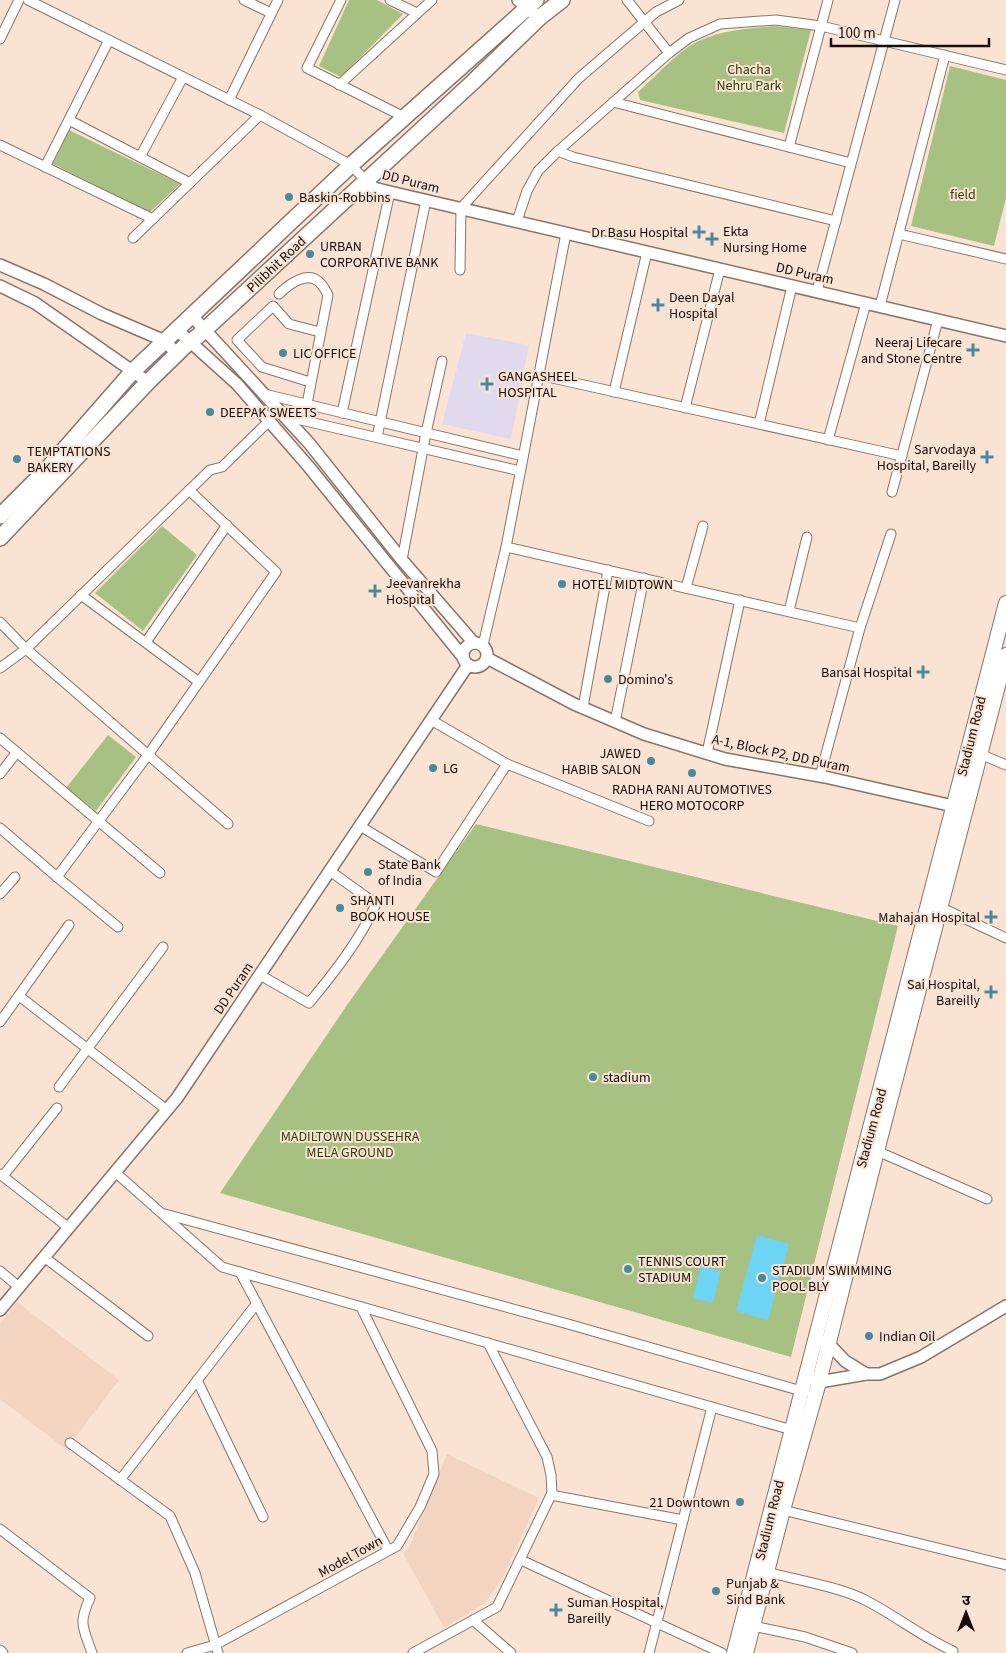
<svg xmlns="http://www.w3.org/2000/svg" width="1006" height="1653" font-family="'Source Sans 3','Noto Sans Devanagari',sans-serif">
<rect width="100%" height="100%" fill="#fbe3d4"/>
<g fill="#f2d4c1">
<polygon points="17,1302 119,1380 66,1449 0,1399 0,1324"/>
<polygon points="447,1454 539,1498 504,1575 485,1603 444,1628 403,1553 409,1548"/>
</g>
<polygon fill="#e1daef" points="466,333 529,345 511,439 442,424"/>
<g fill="#a7c182">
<polygon points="349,0 377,0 403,14 341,77 319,66"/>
<path d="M774 26 811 30 784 133 640 100 638 92C654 78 682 47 701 40 724 30 749 29 774 26Z"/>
<polygon points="950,66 1006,80 1006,198 994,246 911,226"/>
<polygon points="69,130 180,184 150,212 53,164"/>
<polygon points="162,526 197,555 143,631 95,593"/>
<polygon points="108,735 136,757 96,811 66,788"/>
<polygon points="476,824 898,926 791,1357 220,1193 347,1005"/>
</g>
<g fill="#6dd4f3">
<polygon points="757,1235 789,1244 768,1320 736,1311"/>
<polygon points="701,1266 721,1271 713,1303 693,1298"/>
</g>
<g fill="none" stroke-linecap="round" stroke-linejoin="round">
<defs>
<g id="minor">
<polyline points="28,0 260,115 351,165 366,181"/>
<polyline points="244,0 271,13"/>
<polyline points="341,0 307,68 404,117"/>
<polyline points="390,0 417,13"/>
<polyline points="627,0 669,53"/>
<polyline points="0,39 19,0"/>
<polyline points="339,85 432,0"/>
<polyline points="229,100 278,0"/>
<polyline points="613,102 851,163"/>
<polyline points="69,120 190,183"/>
<polyline points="0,145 153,219"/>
<polyline points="789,147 828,0"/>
<polyline points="558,151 573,157 836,221"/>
<polyline points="140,157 183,77"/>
<polyline points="45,167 109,40"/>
<polyline points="517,221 527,191 538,171 558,151 669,53 689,38 720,24 776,20 821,26 1006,70"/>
<polyline points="899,234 1006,259"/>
<polyline points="133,238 260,115"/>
<polyline points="460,270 461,208 579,78 656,12 679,0"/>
<polyline points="817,291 895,0"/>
<path d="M279 294C289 284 309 269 321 284 324 287 326 291 328 295L307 404"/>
<polyline points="880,306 945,55"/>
<polyline points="539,375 902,456"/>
<polyline points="310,382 262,367 237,340 273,306 289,324 320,332"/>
<polyline points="614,392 647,252"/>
<polyline points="264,394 523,456"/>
<polyline points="685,408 720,269"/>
<polyline points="342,413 390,192"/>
<polyline points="284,416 520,471"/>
<polyline points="759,424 792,286"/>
<polyline points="377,437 426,200"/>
<polyline points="828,440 866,303"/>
<polyline points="892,492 938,320"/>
<polyline points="506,547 860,628"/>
<polyline points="402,560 426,433 442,361"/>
<polyline points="686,588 703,526"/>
<polyline points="81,595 199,682"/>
<polyline points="789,611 807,537"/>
<polyline points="0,622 26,649 228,824"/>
<polyline points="146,642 227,525"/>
<polyline points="483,645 506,547 566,233"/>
<polyline points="0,668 26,649 210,470 222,467 269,421"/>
<polyline points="583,707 608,570"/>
<polyline points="431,720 507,764 649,821"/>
<polyline points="615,722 644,578"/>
<polyline points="0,738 160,873"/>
<polyline points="707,753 740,600"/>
<polyline points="980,754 1006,765"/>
<polyline points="0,774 17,752"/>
<polyline points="820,776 860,628 891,534"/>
<polyline points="360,826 436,872 507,764"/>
<polyline points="0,828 57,877 118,927"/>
<polyline points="57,877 148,755 276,572 189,490"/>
<polyline points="0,894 15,877"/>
<polyline points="940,907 1006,938"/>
<path d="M260 975 309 1003C334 973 360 940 376 904L330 871"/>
<polyline points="19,996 167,1110"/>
<polyline points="0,1022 69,925"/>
<polyline points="59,1087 163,947"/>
<polyline points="877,1151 987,1199"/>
<polyline points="115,1172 222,1267 792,1430"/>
<polyline points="0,1174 69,1228"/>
<polyline points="3,1176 57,1108"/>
<polyline points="165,1214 568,1324 805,1392"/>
<polyline points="44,1257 148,1336"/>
<polyline points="0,1271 19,1287"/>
<polyline points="240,1272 388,1550"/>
<polyline points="197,1380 263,1517"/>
<polyline points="70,1443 170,1516 195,1573 218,1653"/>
<polyline points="120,1480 257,1303"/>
<polyline points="551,1495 683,1520"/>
<polyline points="783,1510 1006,1565"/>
<path d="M0 1529 90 1598C78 1624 83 1627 92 1653"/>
<polyline points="521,1560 722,1653"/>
<path d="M767 1572C797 1580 841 1587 867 1601 896 1616 922 1637 953 1651"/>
<polyline points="473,1620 511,1653"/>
<polyline points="753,1626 805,1637 852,1653"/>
<polyline points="0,1650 3,1653"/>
<polyline points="187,1653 215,1645 397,1546 420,1507 434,1474 432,1451 361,1307"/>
<polyline points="413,1653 497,1607 552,1493 551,1475 547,1457 488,1343"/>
<polyline points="649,1653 712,1407"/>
</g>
<g id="tertiary">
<polyline points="518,0 539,18"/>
<polyline points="366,181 374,188 390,192 1006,336"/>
<polyline points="0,265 44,284 102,314 165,341 177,354"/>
<polyline points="0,286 35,303 148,382"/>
<polyline points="192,316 309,443 402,560 474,643"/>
<polyline points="177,330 237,384 309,467 463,657"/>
<circle cx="475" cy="655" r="12"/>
<polyline points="487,658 574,704 644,734 725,759 825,777 962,808"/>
<polyline points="0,1310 177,1098 468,665"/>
<polyline points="822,1341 828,1343 845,1361 866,1374"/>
<polyline points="806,1376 819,1382 866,1374 880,1374 921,1357 1006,1306"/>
</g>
<g id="secondary">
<polyline points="734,1653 1006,603"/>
<polyline points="746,1653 783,1510 819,1382 877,1151 1006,655"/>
</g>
<g id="trunk">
<polyline points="0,516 49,467 133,371 351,165 536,0"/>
<polyline points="0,538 148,382 187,344 198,336 473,82 539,18 562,0"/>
</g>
</defs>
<use href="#minor" stroke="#897467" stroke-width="11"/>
<use href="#tertiary" stroke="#897467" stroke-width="14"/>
<use href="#secondary" stroke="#897467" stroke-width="16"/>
<use href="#trunk" stroke="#897467" stroke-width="18"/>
<use href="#minor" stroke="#fff" stroke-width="9"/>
<use href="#tertiary" stroke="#fff" stroke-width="11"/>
<use href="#secondary" stroke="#fff" stroke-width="14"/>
<use href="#trunk" stroke="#fff" stroke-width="15"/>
</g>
<g fill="#488a9b" stroke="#fbe3d4" stroke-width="2">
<circle cx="289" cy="197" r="5"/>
<path d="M696.5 224.5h5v5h5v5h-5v5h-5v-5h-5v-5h5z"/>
<path d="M709.5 231.5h5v5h5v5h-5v5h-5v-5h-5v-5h5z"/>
<circle cx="310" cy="254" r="5"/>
<path d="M655.5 297.5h5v5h5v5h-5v5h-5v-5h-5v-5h5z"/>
<path d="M970.5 342.5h5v5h5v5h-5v5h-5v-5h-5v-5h5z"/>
<circle cx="283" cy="353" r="5"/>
<path d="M484.5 376.5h5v5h5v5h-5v5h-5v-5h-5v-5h5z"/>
<circle cx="210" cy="412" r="5"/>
<path d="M984.5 449.5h5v5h5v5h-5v5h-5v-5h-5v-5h5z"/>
<circle cx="17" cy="459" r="5"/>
<circle cx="562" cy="584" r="5"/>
<path d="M372.5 583.5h5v5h5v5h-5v5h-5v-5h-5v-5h5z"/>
<path d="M920.5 664.5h5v5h5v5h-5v5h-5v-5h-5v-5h5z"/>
<circle cx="608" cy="679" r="5"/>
<circle cx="651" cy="761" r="5"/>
<circle cx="433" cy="768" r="5"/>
<circle cx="692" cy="773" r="5"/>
<circle cx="368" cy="872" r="5"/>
<circle cx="340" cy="908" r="5"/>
<path d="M988.5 909.5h5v5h5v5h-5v5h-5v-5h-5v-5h5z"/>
<path d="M988.5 984.5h5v5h5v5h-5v5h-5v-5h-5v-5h5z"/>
<circle cx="593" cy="1077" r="5"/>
<circle cx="628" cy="1269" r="5"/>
<circle cx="762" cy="1278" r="5"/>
<circle cx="869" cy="1336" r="5"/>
<circle cx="740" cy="1502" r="5"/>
<circle cx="716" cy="1591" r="5"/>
<path d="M553.5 1602.5h5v5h5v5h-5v5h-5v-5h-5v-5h5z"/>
</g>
<g text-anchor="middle" stroke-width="4" stroke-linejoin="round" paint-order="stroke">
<g font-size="14" fill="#2f420b" stroke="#fbe3d4">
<text x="749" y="74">Chacha<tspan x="749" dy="16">Nehru Park</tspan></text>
<text x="963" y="199">field</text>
<text x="350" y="1141">MADILTOWN DUSSEHRA<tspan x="350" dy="16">MELA GROUND</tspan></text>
</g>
<g font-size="14" fill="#150d09" stroke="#fbe3d4">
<text transform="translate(411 181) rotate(14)" y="5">DD Puram</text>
<text transform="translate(276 264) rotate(-43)" y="5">Pilibhit Road</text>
<text transform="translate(805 273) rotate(13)" y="5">DD Puram</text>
<text transform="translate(971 736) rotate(-76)" y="5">Stadium Road</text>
<text transform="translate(781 753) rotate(12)" y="5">A-1, Block P2, DD Puram</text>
<text transform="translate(233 988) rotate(-56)" y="5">DD Puram</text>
<text transform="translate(871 1128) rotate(-75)" y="5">Stadium Road</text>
<text transform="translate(769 1520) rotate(-76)" y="5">Stadium Road</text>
<text transform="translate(350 1556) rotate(-29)" y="5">Model Town</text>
</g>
<g font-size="14" fill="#150d09" stroke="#fbe3d4" text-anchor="start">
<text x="299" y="202">Baskin-Robbins</text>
<text x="723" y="236">Ekta<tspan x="723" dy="16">Nursing Home</tspan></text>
<text x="688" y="237" text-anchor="end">Dr Basu Hospital</text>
<text x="320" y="251">URBAN<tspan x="320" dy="16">CORPORATIVE BANK</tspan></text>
<text x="669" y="302">Deen Dayal<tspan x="669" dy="16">Hospital</tspan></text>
<text x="962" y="347" text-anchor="end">Neeraj Lifecare<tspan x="962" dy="16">and Stone Centre</tspan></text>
<text x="293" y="358">LIC OFFICE</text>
<text x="498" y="381">GANGASHEEL<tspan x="498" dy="16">HOSPITAL</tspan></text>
<text x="220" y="417">DEEPAK SWEETS</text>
<text x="976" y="454" text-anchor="end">Sarvodaya<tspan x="976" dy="16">Hospital, Bareilly</tspan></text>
<text x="27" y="456">TEMPTATIONS<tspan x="27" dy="16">BAKERY</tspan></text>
<text x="386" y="588">Jeevanrekha<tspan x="386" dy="16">Hospital</tspan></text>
<text x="572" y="589">HOTEL MIDTOWN</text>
<text x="912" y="677" text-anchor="end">Bansal Hospital</text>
<text x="618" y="684">Domino's</text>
<text x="641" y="758" text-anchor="end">JAWED<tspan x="641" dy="16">HABIB SALON</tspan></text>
<text x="443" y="773">LG</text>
<text x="692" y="794" text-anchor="middle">RADHA RANI AUTOMOTIVES<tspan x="692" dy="16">HERO MOTOCORP</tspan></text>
<text x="378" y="869">State Bank<tspan x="378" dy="16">of India</tspan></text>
<text x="350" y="905">SHANTI<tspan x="350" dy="16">BOOK HOUSE</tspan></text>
<text x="980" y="922" text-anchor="end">Mahajan Hospital</text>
<text x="980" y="989" text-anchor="end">Sai Hospital,<tspan x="980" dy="16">Bareilly</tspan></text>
<text x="603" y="1082">stadium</text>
<text x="638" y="1266">TENNIS COURT<tspan x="638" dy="16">STADIUM</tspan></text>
<text x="772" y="1275">STADIUM SWIMMING<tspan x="772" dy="16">POOL BLY</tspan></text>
<text x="879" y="1341">Indian Oil</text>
<text x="730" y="1507" text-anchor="end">21 Downtown</text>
<text x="726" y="1588">Punjab &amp;<tspan x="726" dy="16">Sind Bank</tspan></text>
<text x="567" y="1607">Suman Hospital,<tspan x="567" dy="16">Bareilly</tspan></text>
</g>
</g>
<g transform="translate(966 1613)" stroke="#fbe3d4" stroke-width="4" paint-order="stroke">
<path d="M0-4L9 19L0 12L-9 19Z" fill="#150d09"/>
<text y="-8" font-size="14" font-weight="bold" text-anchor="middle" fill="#150d09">उ</text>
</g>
<path d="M831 38v8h158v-8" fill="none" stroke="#150d09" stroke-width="2.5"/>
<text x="838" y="38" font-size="15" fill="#150d09" stroke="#fbe3d4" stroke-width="4" paint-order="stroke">100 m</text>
</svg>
